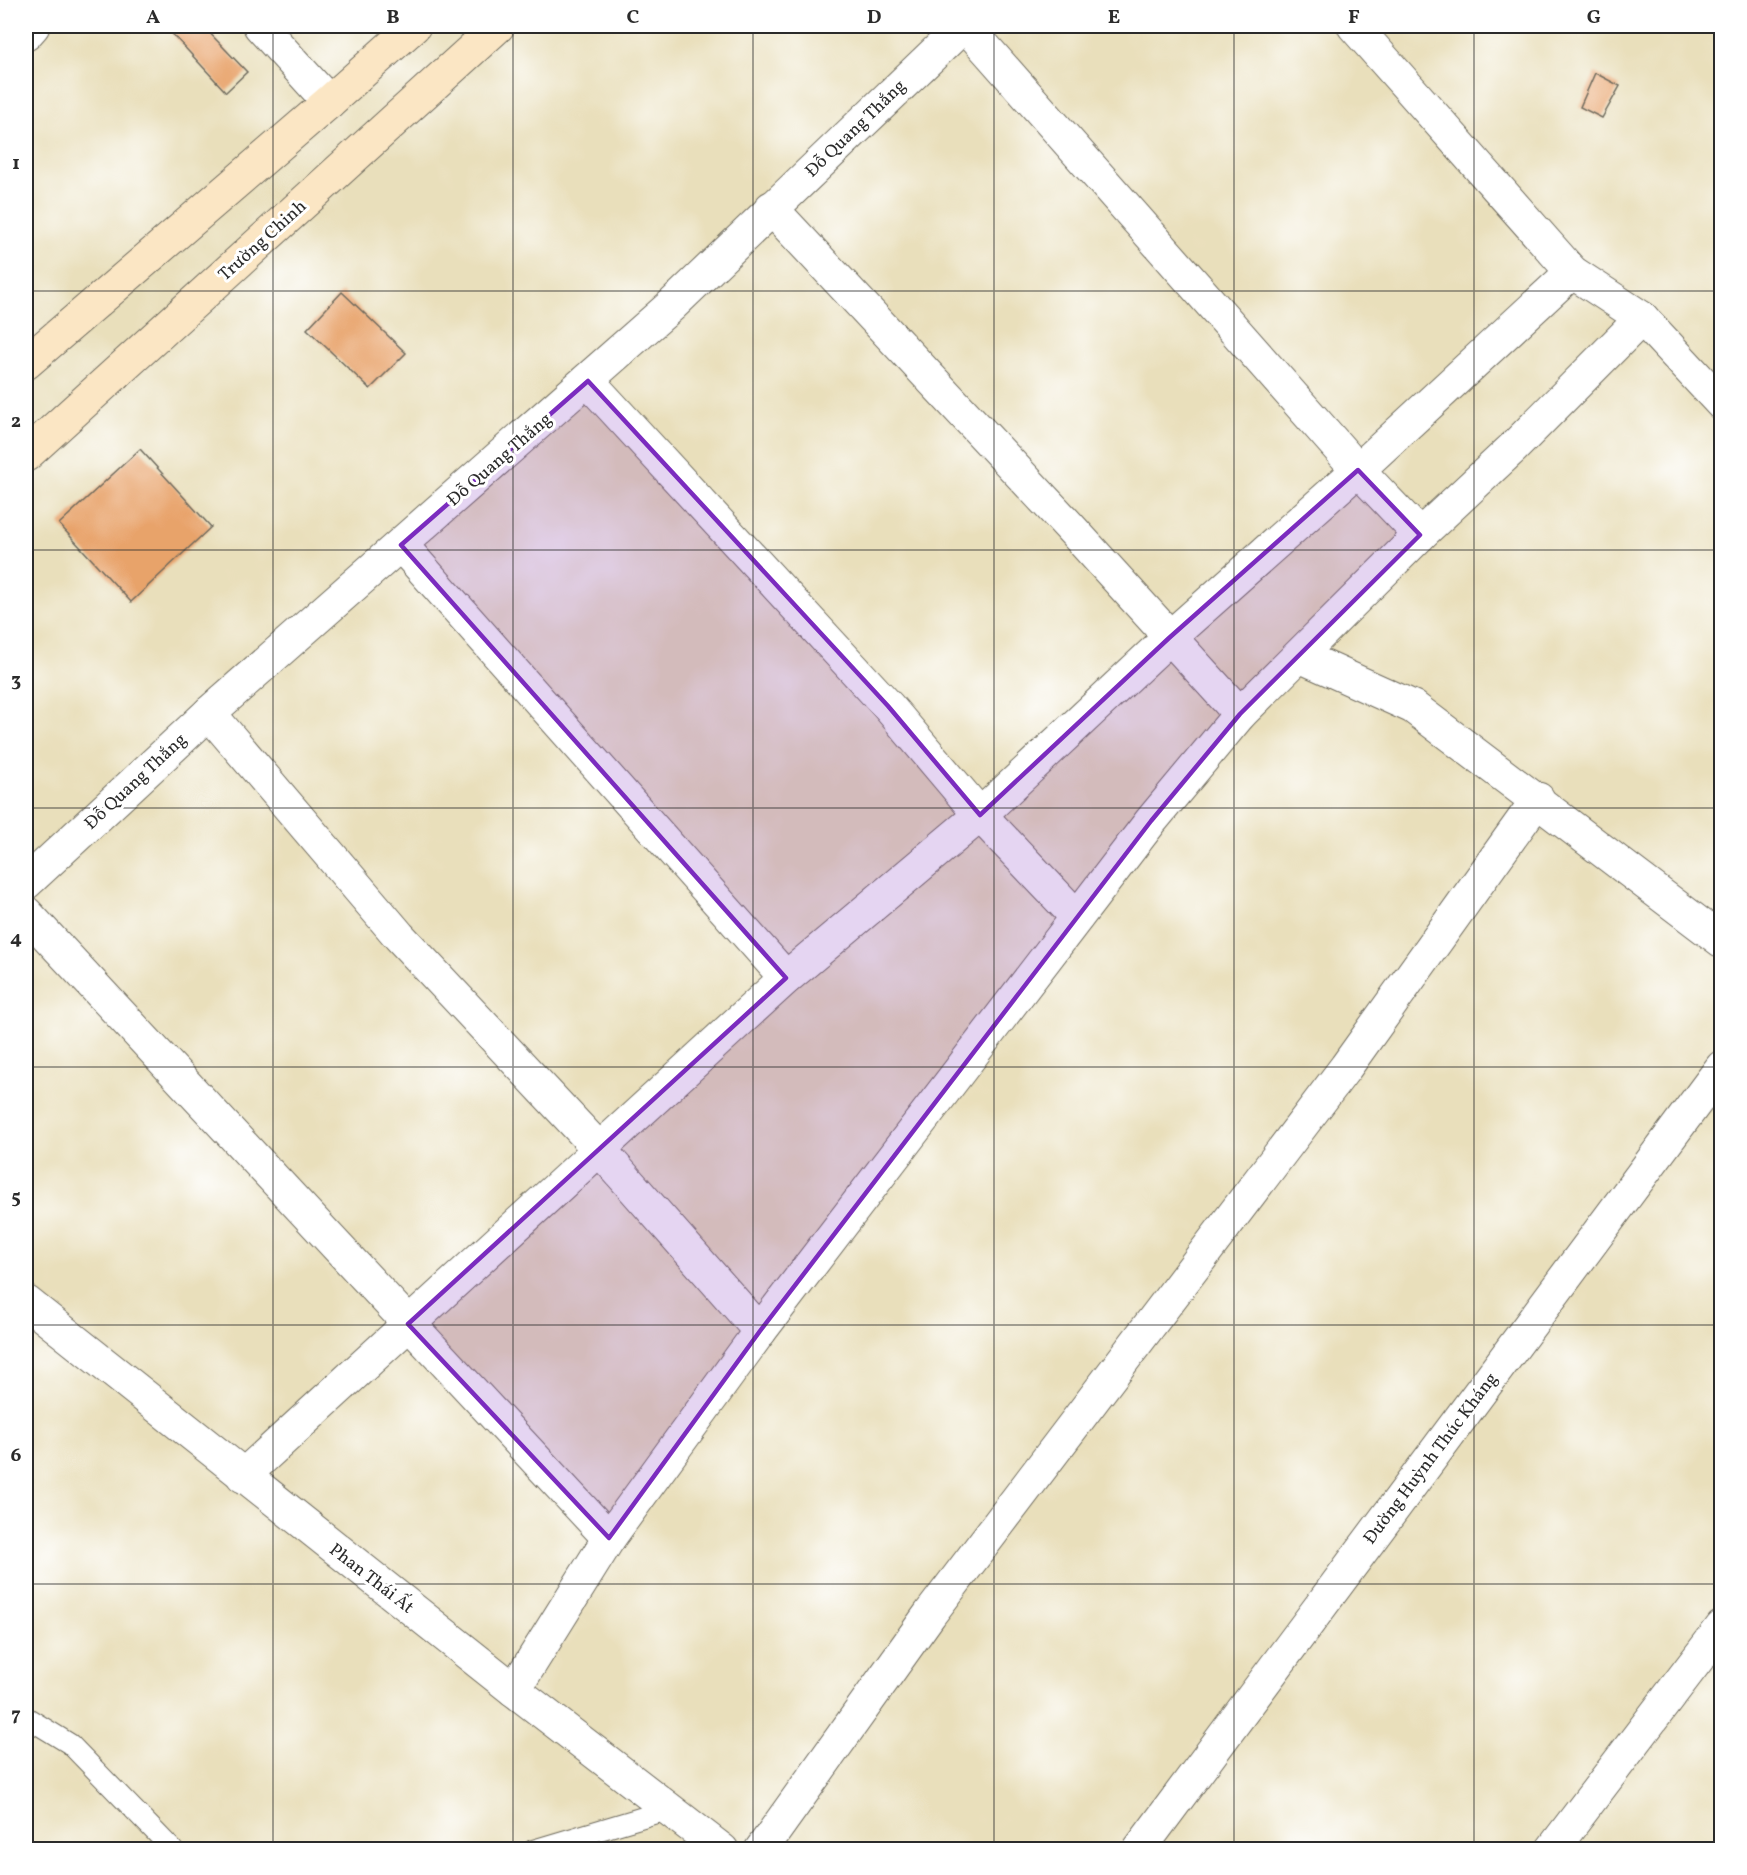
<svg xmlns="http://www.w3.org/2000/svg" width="1747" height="1875" font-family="Vollkorn,serif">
<rect width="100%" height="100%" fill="#fff"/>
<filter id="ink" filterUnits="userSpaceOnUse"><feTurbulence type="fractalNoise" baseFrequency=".0167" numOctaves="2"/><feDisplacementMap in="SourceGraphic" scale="12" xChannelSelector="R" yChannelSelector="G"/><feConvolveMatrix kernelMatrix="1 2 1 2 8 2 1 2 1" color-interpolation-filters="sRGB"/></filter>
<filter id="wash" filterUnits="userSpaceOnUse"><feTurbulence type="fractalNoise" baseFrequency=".008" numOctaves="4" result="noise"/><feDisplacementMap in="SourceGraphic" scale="24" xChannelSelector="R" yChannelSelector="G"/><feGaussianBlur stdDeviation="1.35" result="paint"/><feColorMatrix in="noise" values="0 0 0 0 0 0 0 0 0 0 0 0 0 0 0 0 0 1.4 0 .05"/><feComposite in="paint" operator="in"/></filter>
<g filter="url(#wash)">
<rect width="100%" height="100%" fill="#e9dfbb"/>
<g id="blocks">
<g fill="#e8a36a">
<polygon points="165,26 203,26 247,72 226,92"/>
<polygon points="1595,73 1620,86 1602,118 1580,107"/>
<polygon points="342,292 406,353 370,389 307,329"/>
<polygon points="140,449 211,527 131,602 59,524"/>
</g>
</g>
</g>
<g filter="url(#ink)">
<use href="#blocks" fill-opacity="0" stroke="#6e6a5d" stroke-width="1.5"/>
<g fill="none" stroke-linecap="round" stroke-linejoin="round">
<defs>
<g id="lane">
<polyline points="26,1717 70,1744 173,1850"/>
<polyline points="533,1850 670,1809"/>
</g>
<g id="street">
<polyline points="260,26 329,102"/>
<polyline points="966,26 1358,470 1420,535"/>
<polyline points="1354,26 1572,272 1642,318 1722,404"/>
<polyline points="26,34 33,26"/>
<polyline points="771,208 1068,525 1240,714"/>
<polyline points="588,381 888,706 980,815 1077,917"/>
<polyline points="401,545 786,978"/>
<polyline points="1300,656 1413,707 1722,941"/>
<polyline points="209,713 399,936 600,1150 760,1331"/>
<polyline points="26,883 209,713 672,305 963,26"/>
<polyline points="26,913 609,1538"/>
<polyline points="26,1302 514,1690 722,1850"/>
<polyline points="243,1476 786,978 980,815 1169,638 1358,470 1572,272"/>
<polyline points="514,1690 609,1538 760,1331 1151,821 1240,714 1420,535 1514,447 1642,318"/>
<polyline points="761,1850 930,1614 1346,1067 1538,799"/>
<polyline points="1139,1850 1722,1067"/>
<polyline points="1552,1850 1722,1627"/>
</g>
<g id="secondary">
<polyline points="26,363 329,102 414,26"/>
<polyline points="26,455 498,26"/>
</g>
</defs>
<use href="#lane" stroke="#6e6a5d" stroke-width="22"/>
<use href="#street" stroke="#6e6a5d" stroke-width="35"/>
<use href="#secondary" stroke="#6e6a5d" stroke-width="35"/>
<use href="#lane" stroke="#fff" stroke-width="20"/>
<use href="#street" stroke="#fff" stroke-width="33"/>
<use href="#secondary" stroke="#fbe6c4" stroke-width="33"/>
</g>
</g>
<path fill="#7b2cbf" fill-opacity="0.2" stroke="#7b2cbf" stroke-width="4.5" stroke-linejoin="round" d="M588 381 888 706 980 815 1169 638 1358 470 1420 535 1240 714 1151 821 760 1331 609 1538 408 1324 786 978 401 545Z"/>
<path fill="none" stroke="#2b2b2b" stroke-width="1.5" stroke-opacity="0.55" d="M273 26V1850M513 26V1850M753 26V1850M994 26V1850M1234 26V1850M1474 26V1850M26 291H1722M26 550H1722M26 808H1722M26 1067H1722M26 1325H1722M26 1584H1722"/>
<g text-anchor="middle" stroke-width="6" stroke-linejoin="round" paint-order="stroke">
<g font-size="18" fill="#2b2b2b" stroke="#fff">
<text transform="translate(855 128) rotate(-44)" y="6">Đỗ Quang Thắng</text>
<text transform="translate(262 240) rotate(-42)" y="6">Trường Chinh</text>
<text transform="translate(499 459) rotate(-41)" y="6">Đỗ Quang Thắng</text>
<text transform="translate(135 781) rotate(-43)" y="6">Đỗ Quang Thắng</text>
<text transform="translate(1430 1458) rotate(-53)" y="6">Đường Huỳnh Thúc Kháng</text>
<text transform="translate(372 1578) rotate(38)" y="6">Phan Thái Ất</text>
</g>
</g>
<rect width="1747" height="1875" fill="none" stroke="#fff" stroke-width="66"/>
<rect x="33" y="33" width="1681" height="1809" fill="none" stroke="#2b2b2b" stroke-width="2"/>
<g font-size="20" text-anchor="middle" font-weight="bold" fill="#2b2b2b">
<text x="153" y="23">A</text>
<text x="393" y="23">B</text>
<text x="633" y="23">C</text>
<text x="874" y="23">D</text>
<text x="1114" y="23">E</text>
<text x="1354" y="23">F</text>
<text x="1594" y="23">G</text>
<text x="16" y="169">1</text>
<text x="16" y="427">2</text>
<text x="16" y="686">3</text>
<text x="16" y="944">4</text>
<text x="16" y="1203">5</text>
<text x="16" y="1461">6</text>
<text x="16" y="1720">7</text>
</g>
</svg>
